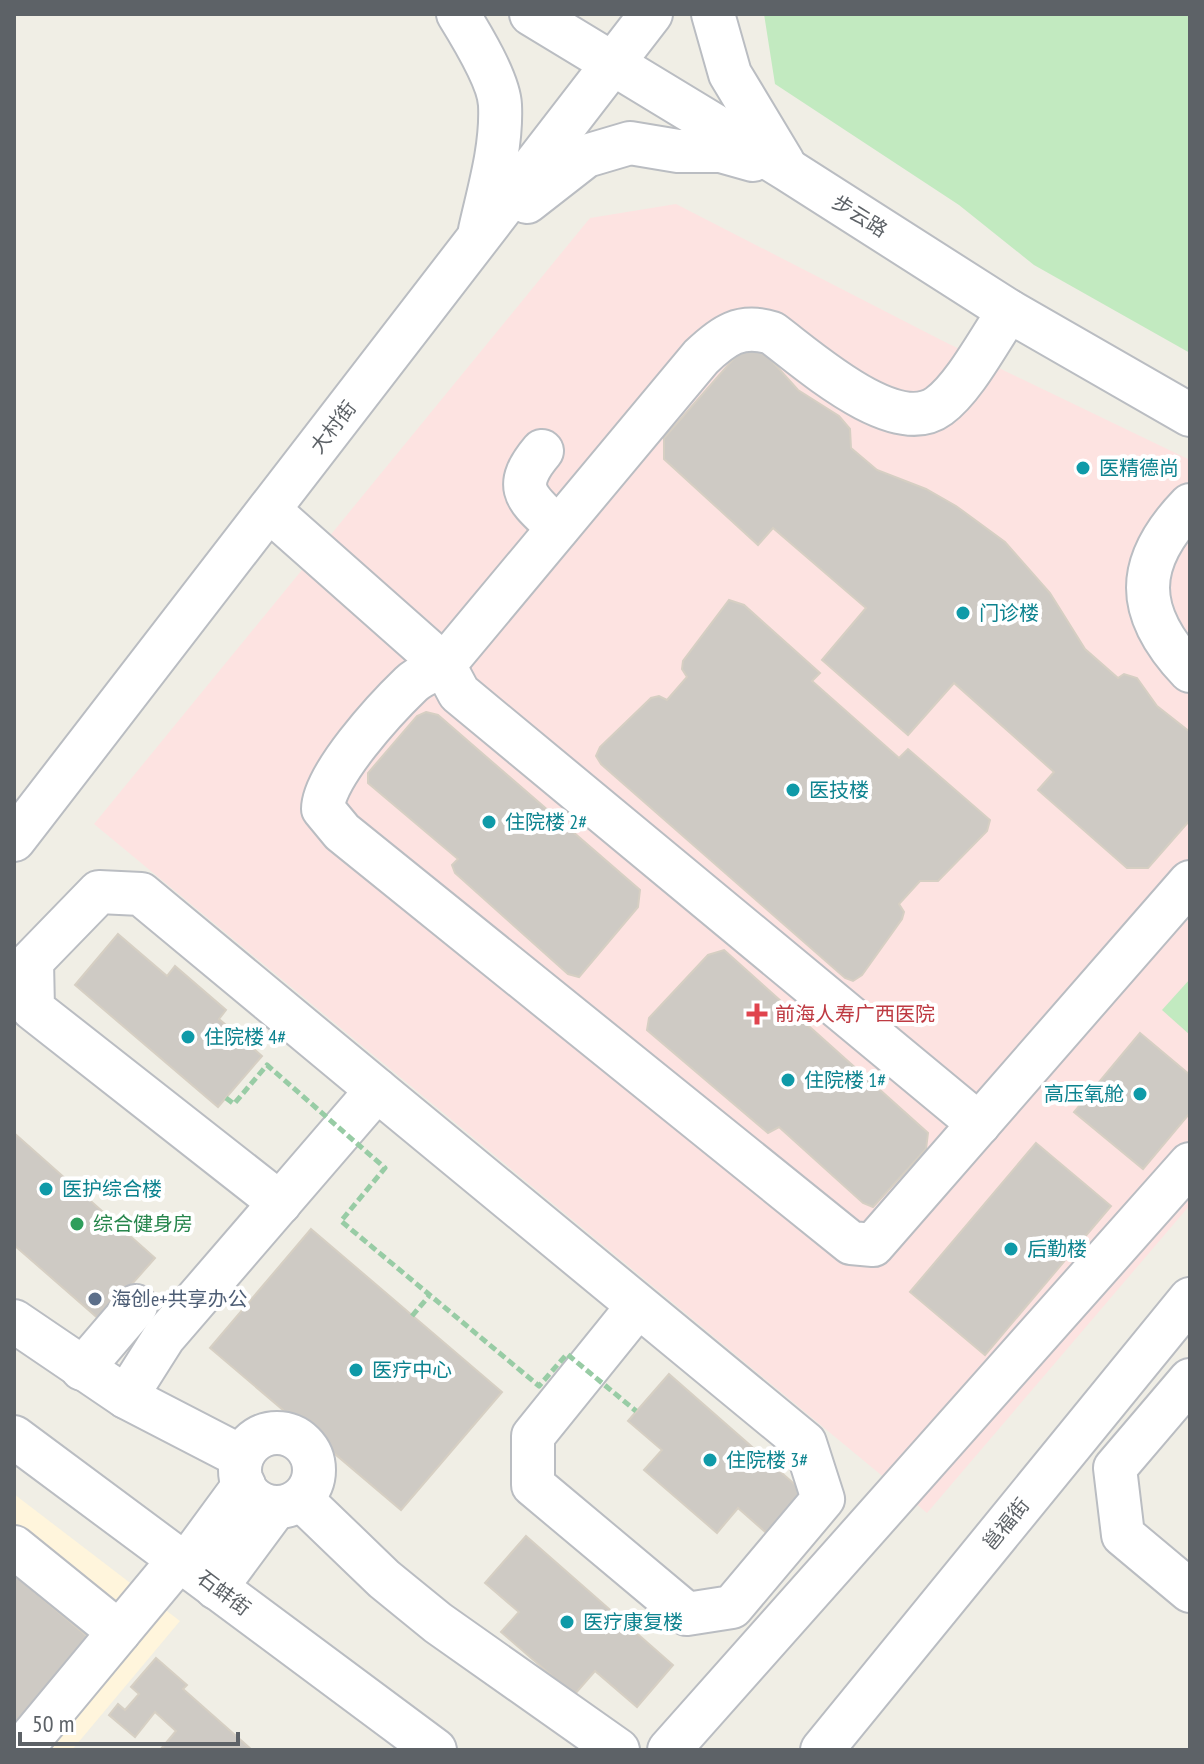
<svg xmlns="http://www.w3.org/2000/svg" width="1204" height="1764" font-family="'PT Sans Narrow','Noto Sans SC',sans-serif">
<rect width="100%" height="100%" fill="#f0eee5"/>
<polygon fill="#fff5dc" points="14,1494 180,1621 72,1750 14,1750"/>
<polygon fill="#fde3e1" points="676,204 945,342 1190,460 1190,1205 927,1513 94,824 590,218"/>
<g fill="#c2eac0">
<polygon points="764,14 1190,14 1190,353 1034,265 959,205 775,84"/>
<polygon points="1190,979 1190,1035 1162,1010"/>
</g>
<g fill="#cecac4" stroke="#d6cfc3" stroke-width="2">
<polygon points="743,348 762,350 798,390 839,416 850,429 851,448 877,470 926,489 956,506 1005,542 1050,593 1085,649 1118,678 1124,674 1137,678 1157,706 1190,732 1190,820 1148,868 1127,868 1038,790 1054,772 954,683 908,735 822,660 866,608 773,528 758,545 664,459 664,438"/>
<polygon points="729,600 744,605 820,673 812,681 899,758 908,749 990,820 987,831 938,881 920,881 899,904 904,912 902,919 862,975 853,981 845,978 601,764 596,756 600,747 651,698 659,696 667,700 687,677 682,669 683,661"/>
<polygon points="426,712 438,715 640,890 638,907 579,977 568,974 455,873 452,865 458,859 368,783 368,773 417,716"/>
<polygon points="118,934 167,976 175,966 226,1010 219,1019 262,1056 218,1107 75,985"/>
<polygon points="724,950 928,1133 926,1149 873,1207 863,1203 779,1127 768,1133 647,1030 649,1018 708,955"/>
<polygon points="1140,1033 1190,1075 1190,1113 1143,1169 1074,1112"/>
<polygon points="14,1133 155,1258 100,1320 14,1245"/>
<polygon points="1036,1143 1111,1206 985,1355 910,1292"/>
<polygon points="311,1229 502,1392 401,1510 210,1348"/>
<polygon points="669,1374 816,1503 780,1545 738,1508 717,1533 644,1470 662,1450 628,1421"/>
<polygon points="526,1536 673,1665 637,1707 595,1671 574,1695 501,1632 519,1612 485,1583"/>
<polygon points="14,1575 89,1638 14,1728"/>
<polygon points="156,1658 187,1685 183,1689 252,1750 160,1750 176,1731 155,1712 135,1737 109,1715 118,1704 125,1710 139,1694 131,1687"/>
</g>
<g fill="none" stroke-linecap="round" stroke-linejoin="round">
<defs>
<g id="minor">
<path d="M458 14C471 35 499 81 500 105 502 147 489 190 480 230"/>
<polyline points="531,14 788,170 1009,311 1190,415"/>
<polyline points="713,14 730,74 783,162"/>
<polyline points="527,202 586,156 630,143 678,151 721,151 753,160"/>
<path d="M1009 311C990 338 965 387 939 406 895 439 806 358 772 333 740 323 723 336 701 357L444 665C433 671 419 676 411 684 386 708 323 776 323 809L342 832 851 1243 873 1245 1190 882"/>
<path d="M542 451C510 489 528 499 558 528"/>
<path d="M1190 505C1134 563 1134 612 1190 671"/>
<polyline points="269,510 444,665 459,693 979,1124"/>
<polyline points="14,840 651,14"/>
<polyline points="280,1203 33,1009 32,961 99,892 141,894 377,1090"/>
<polyline points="14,1321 126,1397 242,1457"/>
<polyline points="82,1369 136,1306"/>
<polyline points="1190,1380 1115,1468 1123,1535 1190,1591"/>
<polyline points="126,1397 164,1337 377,1090 805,1443 823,1499 732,1607 687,1614 533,1485 533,1436 638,1306"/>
<circle cx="277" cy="1470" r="37"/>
<polyline points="14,1437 435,1750"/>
<polyline points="301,1499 384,1579 438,1623 618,1750"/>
<polyline points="14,1547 119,1632 21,1750"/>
<polyline points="186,1564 244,1485"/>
<polyline points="216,1588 276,1507"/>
<polyline points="119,1632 179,1560"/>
<polyline points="669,1750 1190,1164"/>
<polyline points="822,1750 1190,1299"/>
</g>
</defs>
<use href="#minor" stroke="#babdc2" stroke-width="46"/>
<polyline stroke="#98cca5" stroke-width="5" stroke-dasharray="8 4" stroke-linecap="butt" points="412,1316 429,1296"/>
<use href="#minor" stroke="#fff" stroke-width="42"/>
<polyline stroke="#98cca5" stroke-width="5" stroke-dasharray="8 4" stroke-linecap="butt" points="226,1098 234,1104 267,1065 385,1168 341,1221 539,1386 567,1354 636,1411"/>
</g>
<g fill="#0f9aa8" stroke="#fff" stroke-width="3">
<circle cx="1083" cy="468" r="8"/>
<circle cx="963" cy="613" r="8"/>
<circle cx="793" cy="790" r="8"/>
<circle cx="489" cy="822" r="8"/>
<circle cx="188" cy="1037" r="8"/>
<circle cx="788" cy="1080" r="8"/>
<circle cx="1140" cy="1094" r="8"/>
<circle cx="46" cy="1189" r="8"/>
<circle cx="1011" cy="1249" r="8"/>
<circle cx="356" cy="1370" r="8"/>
<circle cx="710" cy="1460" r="8"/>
<circle cx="567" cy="1622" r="8"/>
</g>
<path fill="#e0444e" stroke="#fff" stroke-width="3" d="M753 1002h8v8h8v8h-8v8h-8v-8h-8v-8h8z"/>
<circle fill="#2e9e5b" stroke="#fff" stroke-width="3" cx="77" cy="1224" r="8"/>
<circle fill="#5c6f8a" stroke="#fff" stroke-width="3" cx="95" cy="1299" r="8"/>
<g text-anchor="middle" stroke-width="8" stroke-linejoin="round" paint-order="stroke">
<g font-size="20" fill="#5d6267" stroke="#fff">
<text transform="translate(860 216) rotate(32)" y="7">步云路</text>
<text transform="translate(333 427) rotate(-52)" y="7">大村街</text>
<text transform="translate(1006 1524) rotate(-51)" y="7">邕福街</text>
<text transform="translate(224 1593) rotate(37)" y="7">石蚌街</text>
</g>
<g font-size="20" fill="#0d838f" stroke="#fff" text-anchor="start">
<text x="1099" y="475">医精德尚</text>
<text x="979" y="620">门诊楼</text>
<text x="809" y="797">医技楼</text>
<text x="505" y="829">住院楼 2#</text>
<text x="204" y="1044">住院楼 4#</text>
<text x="804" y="1087">住院楼 1#</text>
<text x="1124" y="1101" text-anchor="end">高压氧舱</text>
<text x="62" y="1196">医护综合楼</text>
<text x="1027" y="1256">后勤楼</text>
<text x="372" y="1377">医疗中心</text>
<text x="726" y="1467">住院楼 3#</text>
<text x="583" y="1629">医疗康复楼</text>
</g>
<g font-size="20" fill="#be3a42" stroke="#fff" text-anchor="start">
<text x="775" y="1021">前海人寿广西医院</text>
</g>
<g font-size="20" fill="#27864d" stroke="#fff" text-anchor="start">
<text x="93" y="1231">综合健身房</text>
</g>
<g font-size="20" fill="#4e5e75" stroke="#fff" text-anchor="start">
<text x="111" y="1306">海创e+共享办公</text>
</g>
</g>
<rect width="1204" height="1764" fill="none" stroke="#5d6267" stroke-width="32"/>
<path d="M20 1732v12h218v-12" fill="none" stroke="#5d6267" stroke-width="4"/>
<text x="32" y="1732" font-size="24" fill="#5d6267" stroke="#ffffff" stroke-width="6" paint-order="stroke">50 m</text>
</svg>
